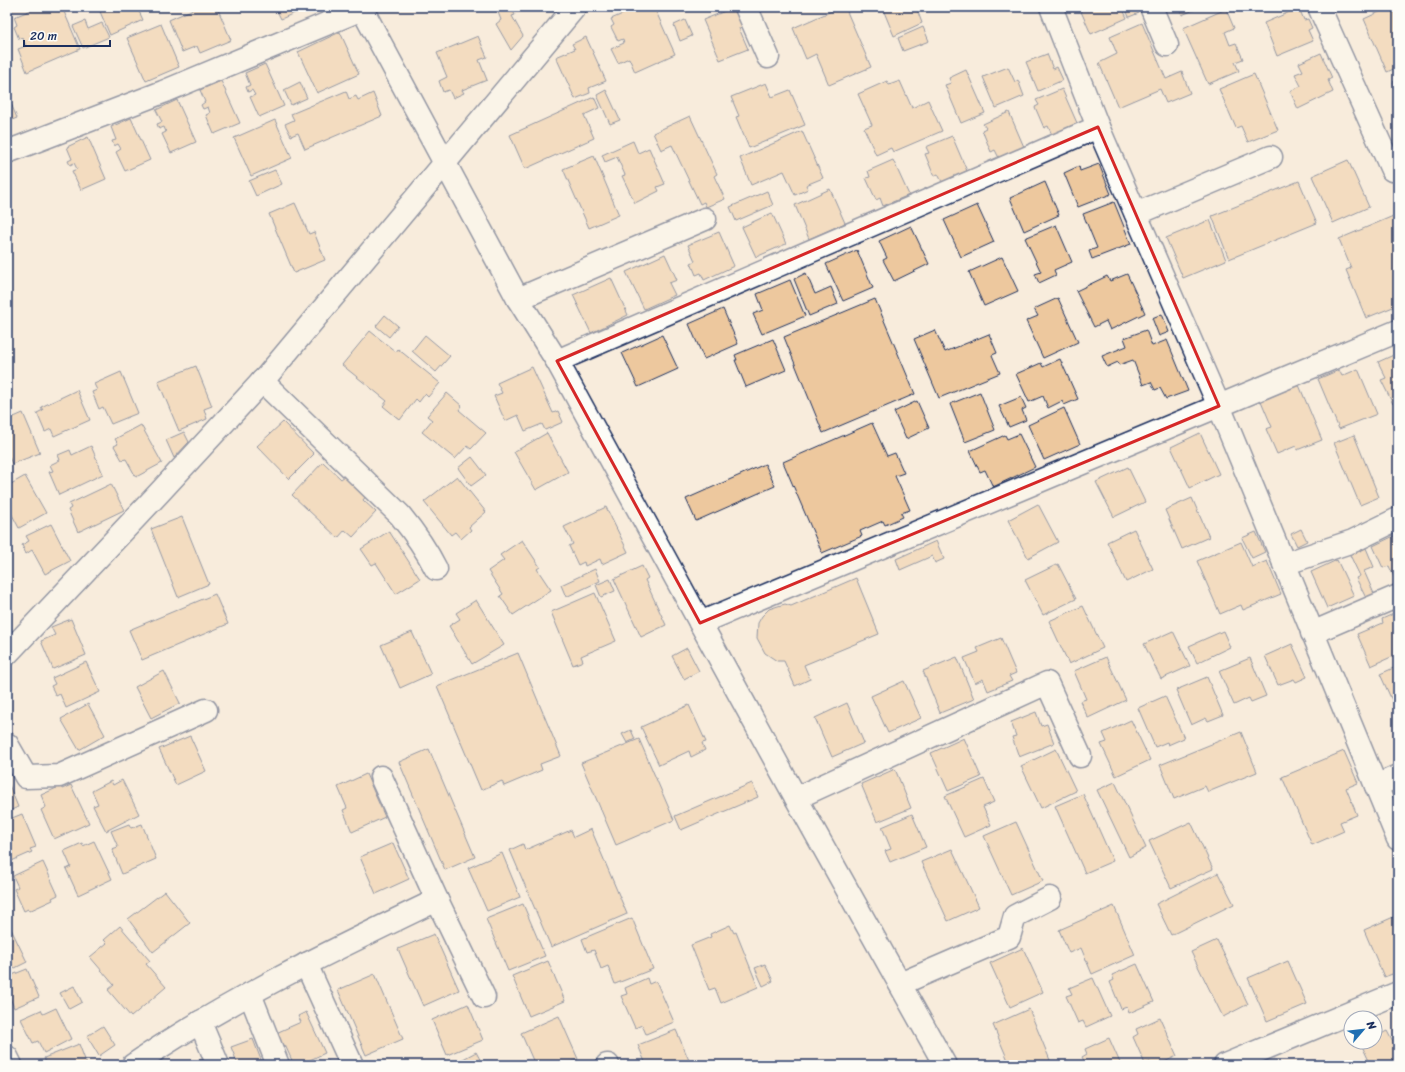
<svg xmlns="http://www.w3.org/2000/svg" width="1405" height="1072" font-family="Sriracha,sans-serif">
<rect width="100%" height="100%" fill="#f8ecdc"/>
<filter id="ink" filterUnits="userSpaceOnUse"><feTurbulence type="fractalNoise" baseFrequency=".025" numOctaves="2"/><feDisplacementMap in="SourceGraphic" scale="8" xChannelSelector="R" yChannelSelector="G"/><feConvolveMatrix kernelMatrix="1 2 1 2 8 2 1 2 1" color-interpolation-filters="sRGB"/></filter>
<g filter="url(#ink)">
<g fill="#edc89e" stroke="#1b2f5e">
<polygon points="39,7 62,7 80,49 27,72 18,49 26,46 23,38 19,39 14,27 17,25 14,17"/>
<polygon points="98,7 137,7 143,20 110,35"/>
<polygon points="198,7 217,7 231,40 200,53 197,46 182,52 169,20"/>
<polygon points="275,7 308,7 281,19"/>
<polygon points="496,7 511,7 515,15 512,16 523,36 511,50 496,24 501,20"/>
<polygon points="639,7 654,7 675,54 635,72 629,58 618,63 611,49 624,43 623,39 618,41 611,27 614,25 611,19"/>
<polygon points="735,7 743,27 739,28 748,49 720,60 703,20"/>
<polygon points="841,7 845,7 871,67 829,85 816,54 806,59 793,28"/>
<polygon points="882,7 916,7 922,23 894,36"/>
<polygon points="1001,7 1011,7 1002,10"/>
<polygon points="1079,7 1122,7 1127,18 1091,34"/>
<polygon points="1125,7 1136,7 1139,13 1129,17"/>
<polygon points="1179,7 1201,7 1182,15"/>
<polygon points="1390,7 1398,7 1398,67 1387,72 1364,19"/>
<polygon points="1299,8 1304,20 1308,19 1312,28 1308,30 1313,41 1277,56 1264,23"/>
<polygon points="1226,9 1234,28 1225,32 1230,45 1236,43 1243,59 1235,62 1239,71 1208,84 1183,28"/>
<polygon points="685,20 692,36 680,41 674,25"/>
<polygon points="85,21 88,29 102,23 109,37 83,48 73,26"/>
<polygon points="1142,23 1166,79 1182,72 1190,93 1166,103 1160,89 1118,107 1099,63 1117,54 1110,37"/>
<polygon points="161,24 179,67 146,81 127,38"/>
<polygon points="923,27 929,41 903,51 898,38"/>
<polygon points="340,32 359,74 317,93 298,52"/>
<polygon points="478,36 487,57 479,60 487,80 462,90 464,93 453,98 449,90 443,92 439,81 447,77 437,53"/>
<polygon points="586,37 606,81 589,88 590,93 575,99 556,57 575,49 572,44"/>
<polygon points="1321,53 1332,78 1328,80 1333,92 1298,109 1290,91 1301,86 1295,74 1303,71 1299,63"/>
<polygon points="1047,54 1053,69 1057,67 1063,80 1038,91 1026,62"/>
<polygon points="265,64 284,106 259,117 250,97 255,95 252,90 248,92 246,87 250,85 245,73"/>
<polygon points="1008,67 1015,82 1018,80 1024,96 996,108 983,77"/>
<polygon points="966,70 985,113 961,123 945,85 951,83 949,78"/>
<polygon points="1254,74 1278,130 1248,142 1241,126 1236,128 1219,89"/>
<polygon points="1398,79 1398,94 1393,82"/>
<polygon points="221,81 240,123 214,134 206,115 210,113 208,107 203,109 201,105 205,102 200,90"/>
<polygon points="887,81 889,85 900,81 912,108 928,100 942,131 893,152 891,148 876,155 864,128 872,125 858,94"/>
<polygon points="300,82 307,98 291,105 284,90"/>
<polygon points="766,83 772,97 790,90 805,125 749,148 736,117 739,116 731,97"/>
<polygon points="1062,89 1077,123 1052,135 1048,126 1044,128 1035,107 1039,105 1036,100"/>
<polygon points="606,90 620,120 610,124 597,95"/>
<polygon points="346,91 349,99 356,96 358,100 373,93 382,116 305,149 298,133 291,136 285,124 294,120 291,114"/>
<polygon points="7,94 17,118 7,122"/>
<polygon points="594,97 599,108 584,115 594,138 525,169 510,135"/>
<polygon points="177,100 196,142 171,153 162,134 166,132 164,127 159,129 157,124 162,122 156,110"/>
<polygon points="1009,112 1024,147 999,158 995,150 991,152 982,130 986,128 983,124"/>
<polygon points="690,116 717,174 714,176 725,199 706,207 704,202 700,204 672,145 661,150 653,133"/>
<polygon points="131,118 150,160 125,171 116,152 121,149 118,144 114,146 112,141 116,140 111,127"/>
<polygon points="275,120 292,158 251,176 234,138"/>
<polygon points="802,131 823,178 806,185 808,189 795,195 784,171 751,185 740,158"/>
<polygon points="952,136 967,171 942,182 938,174 934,176 925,154 929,153 926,147"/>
<polygon points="88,137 106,179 81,190 72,171 77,169 74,163 70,165 68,161 72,159 67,147"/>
<polygon points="633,141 638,153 649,148 665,184 657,187 659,191 635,203 622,176 625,175 617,157 605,162 602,155"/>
<polygon points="594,156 619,215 589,228 563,169"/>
<polygon points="893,160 909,195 883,206 880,198 876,200 866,178 870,177 868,171"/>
<polygon points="1348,160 1369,207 1333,223 1312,176"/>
<polygon points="1099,164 1111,194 1078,207 1064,173 1079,166 1080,171"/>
<polygon points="275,170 282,184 256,196 249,181"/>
<polygon points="1299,181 1317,223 1229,259 1212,216"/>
<polygon points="1045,182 1059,215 1024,231 1010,198"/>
<polygon points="830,189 845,223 809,239 795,205"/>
<polygon points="767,191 773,205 736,221 730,207"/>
<polygon points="1114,202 1131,244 1092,259 1089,251 1097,248 1083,214"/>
<polygon points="295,203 309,234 314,232 325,260 294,273 269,214"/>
<polygon points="977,205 994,242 961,257 944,220"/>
<polygon points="772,213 786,244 756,257 742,227"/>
<polygon points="1398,214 1398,305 1366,318 1346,270 1351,268 1339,239"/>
<polygon points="1210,220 1226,260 1183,278 1166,238"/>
<polygon points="1056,225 1072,262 1054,270 1056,275 1039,283 1035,274 1041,272 1025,238"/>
<polygon points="911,226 929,264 894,281 883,260 887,258 879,241"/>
<polygon points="719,232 734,266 704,280 701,273 696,275 691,263 695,261 688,245"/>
<polygon points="857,250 873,288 843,301 826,264"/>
<polygon points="665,254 677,280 669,283 675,295 644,309 626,272"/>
<polygon points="1002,257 1018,291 984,306 969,272"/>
<polygon points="806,273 815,294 831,287 838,304 809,316 794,279"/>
<polygon points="1127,274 1145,313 1110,330 1106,321 1094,327 1076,291 1107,276 1110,281"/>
<polygon points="611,278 628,315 591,333 573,295"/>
<polygon points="790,280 805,316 762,334 753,314 763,310 757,294"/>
<polygon points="1058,298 1078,342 1043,358 1026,321 1038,316 1034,309"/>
<polygon points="875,299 915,394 823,433 784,337"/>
<polygon points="723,309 738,344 704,359 689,324"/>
<polygon points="1162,314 1169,332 1159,336 1152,318"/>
<polygon points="385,315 398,326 389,337 376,326"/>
<polygon points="935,330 945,352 989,334 997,353 992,355 1000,373 939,398 914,339"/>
<polygon points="1146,330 1152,346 1167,340 1188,391 1166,399 1160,388 1155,390 1151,382 1143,385 1133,360 1119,365 1118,362 1107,367 1102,356 1127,346 1124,338"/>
<polygon points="370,331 396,352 398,349 440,383 428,397 425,394 419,402 416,399 400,420 383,406 387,401 342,365"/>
<polygon points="425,335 450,356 436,372 412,351"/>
<polygon points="662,335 678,369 638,387 622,353"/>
<polygon points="773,339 786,370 746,387 735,360 737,360 735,355"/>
<polygon points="1398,353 1398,402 1393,404 1381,380 1386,378 1378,362"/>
<polygon points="1060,359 1078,399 1064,405 1062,401 1048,408 1043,396 1029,402 1016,374 1041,363 1043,367"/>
<polygon points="196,366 212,406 204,409 207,419 179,431 158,381"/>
<polygon points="532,367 553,413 558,411 563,422 545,430 542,424 525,431 518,415 505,421 494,396 502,393 497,383"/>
<polygon points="1358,369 1377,414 1339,429 1318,379 1339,370 1342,376"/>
<polygon points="121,372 138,413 111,424 103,407 99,409 92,392 97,390 94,384"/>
<polygon points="1299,385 1322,440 1297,450 1296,446 1277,454 1266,429 1272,427 1261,401"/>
<polygon points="77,390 90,420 54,436 51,429 45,432 37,413 43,410 41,407"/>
<polygon points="980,392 995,430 965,442 950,404"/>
<polygon points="447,393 462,406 459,410 486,433 471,449 467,446 455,459 422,432 432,420 427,416"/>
<polygon points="1021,397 1026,408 1022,410 1026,420 1009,427 999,406"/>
<polygon points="917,401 929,428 906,439 894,412"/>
<polygon points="1064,408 1080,444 1044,460 1028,425"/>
<polygon points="23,413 40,453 12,464 7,452 7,420"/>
<polygon points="283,422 314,454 289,479 257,446"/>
<polygon points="872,423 887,456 895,453 904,473 895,476 910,510 901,513 903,517 885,525 883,521 860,531 862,536 822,553 783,462"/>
<polygon points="141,425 162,463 136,477 126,459 122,460 114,446 118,444 115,439"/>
<polygon points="184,432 189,442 174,458 166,440"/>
<polygon points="547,433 568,472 536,490 514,452"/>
<polygon points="1200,433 1219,474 1190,488 1171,447"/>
<polygon points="1019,434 1035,467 993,487 985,470 980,472 970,451 1005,435 1007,439"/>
<polygon points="1354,435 1379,497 1360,505 1334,443"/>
<polygon points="91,446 103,474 59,495 49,472 53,471 50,465 60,460 58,455 70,450 72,455"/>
<polygon points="472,457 486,475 471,486 458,468"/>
<polygon points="323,462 341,479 346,475 367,495 363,500 376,512 353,537 345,530 338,538 292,495"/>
<polygon points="765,464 775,486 696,521 686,499"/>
<polygon points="1128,467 1145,502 1114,517 1096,482"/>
<polygon points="25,476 46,513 19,528 9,509 7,510 7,479 8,478 11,484"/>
<polygon points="457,476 486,512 469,527 471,530 461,539 455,532 451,535 424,502"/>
<polygon points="111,484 124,510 78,532 68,510 71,508 69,504"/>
<polygon points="1192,498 1209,537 1182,549 1165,510"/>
<polygon points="1038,504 1058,542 1028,558 1008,520"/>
<polygon points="606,507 628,552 602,564 600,559 585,566 584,562 578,565 569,546 573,544 564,527"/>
<polygon points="182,517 209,584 178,597 151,529"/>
<polygon points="51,524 70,561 45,574 32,550 26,554 22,545 29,541 26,536"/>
<polygon points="1134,529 1153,569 1126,582 1107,542"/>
<polygon points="1301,529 1307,541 1297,546 1291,534"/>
<polygon points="389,531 420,579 396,594 376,563 372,565 361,549"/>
<polygon points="1256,532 1265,552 1252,558 1242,538"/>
<polygon points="1398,534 1398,577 1395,579 1389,566 1383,568 1373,546"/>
<polygon points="522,540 540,567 537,569 551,590 513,615 500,596 503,594 488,571 504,560 500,555"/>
<polygon points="936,541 944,559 935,563 932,556 900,570 896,559"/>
<polygon points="1241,542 1252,567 1267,561 1281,594 1243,610 1241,605 1220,614 1197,561"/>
<polygon points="1366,548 1374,567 1364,571 1375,596 1367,600 1356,578 1360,576 1350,555"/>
<polygon points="1337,560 1354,596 1327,608 1311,572"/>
<polygon points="1058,564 1076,599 1043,615 1025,580"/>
<polygon points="642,566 648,578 645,580 666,625 641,637 614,579"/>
<polygon points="595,569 600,581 566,597 561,585"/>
<polygon points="856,578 879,634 804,665 810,679 795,686 784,661 777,661 765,653 757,638 758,623 762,616 769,609 778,606 785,604 791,606"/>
<polygon points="610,579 615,591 601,597 596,585"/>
<polygon points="595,593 616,641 581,656 583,661 573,665 551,612"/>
<polygon points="215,594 228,624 142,660 129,630"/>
<polygon points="476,600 504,645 472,664 449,626 460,619 456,613"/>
<polygon points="1083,606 1103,648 1069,664 1049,621"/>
<polygon points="1398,612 1398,654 1371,666 1357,634 1383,623 1382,619"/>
<polygon points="71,619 86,655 53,669 41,641 55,635 51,627"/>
<polygon points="1173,631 1190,666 1161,679 1144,644"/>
<polygon points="1223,631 1230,647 1197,663 1189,646"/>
<polygon points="412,632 431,674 400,688 381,645"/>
<polygon points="1001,638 1016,673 1009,676 1012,681 988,691 983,679 975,683 964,658 979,652 977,648"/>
<polygon points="1292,644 1307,677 1296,682 1294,679 1278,685 1265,656"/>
<polygon points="687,648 699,671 684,679 672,656"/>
<polygon points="518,653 561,756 540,764 542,770 504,786 502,781 481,790 437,686"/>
<polygon points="957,657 974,699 940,713 923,671"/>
<polygon points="1106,657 1126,700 1088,718 1080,701 1086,699 1074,671"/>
<polygon points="1250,658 1266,696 1251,702 1249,698 1234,705 1219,671"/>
<polygon points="86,662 100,692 66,708 60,694 56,696 51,686 55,684 52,678"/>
<polygon points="1398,666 1398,706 1395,707 1380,674"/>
<polygon points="164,671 180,703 151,718 135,687"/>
<polygon points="1207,677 1223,715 1208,721 1206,718 1191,725 1176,690"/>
<polygon points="904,681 921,718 888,733 871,696"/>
<polygon points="1165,696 1184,738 1168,745 1167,742 1155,747 1138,708"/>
<polygon points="847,703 864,743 832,757 815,718"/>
<polygon points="88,704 105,735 79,750 61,719"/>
<polygon points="689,705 706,742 702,743 705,750 691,757 689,751 659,765 641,727"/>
<polygon points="1036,712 1041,726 1047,724 1054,743 1019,757 1012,737 1016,736 1011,722"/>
<polygon points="1131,720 1150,760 1116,776 1101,744 1107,742 1103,733"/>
<polygon points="631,730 635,739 627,743 622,734"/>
<polygon points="1241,732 1257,772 1208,792 1205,786 1174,799 1160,765"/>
<polygon points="190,736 206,771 176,785 159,749"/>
<polygon points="964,738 981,777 948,791 931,753"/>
<polygon points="639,739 674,820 616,845 581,763"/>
<polygon points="429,749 475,857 445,870 399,762"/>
<polygon points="1056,749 1076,791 1041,808 1021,766"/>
<polygon points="1344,751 1358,783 1346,788 1357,815 1340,822 1344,831 1312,845 1282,777"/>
<polygon points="895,769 911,808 877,822 861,784"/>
<polygon points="366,774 385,817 352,832 343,810 347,808 338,787"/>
<polygon points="984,779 994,802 983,807 991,825 964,837 945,796"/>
<polygon points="7,780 18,807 7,812"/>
<polygon points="122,780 139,814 106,831 93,806 98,804 92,791 111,781 113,785"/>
<polygon points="1115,782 1146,848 1129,857 1097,790"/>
<polygon points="752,783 758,797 681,830 675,816"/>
<polygon points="71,785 89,823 54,839 41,810 46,807 41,795 61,786 62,789"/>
<polygon points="1083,794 1113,861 1085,873 1055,806"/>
<polygon points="22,814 36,847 30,849 32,852 7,863 7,820"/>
<polygon points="912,814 926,847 890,862 885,851 891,849 882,827"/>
<polygon points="1016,822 1043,881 1011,895 984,836"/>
<polygon points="1191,822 1213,869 1171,888 1149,841"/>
<polygon points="129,824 131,828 142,824 156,859 122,874 112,849 118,847 111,831"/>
<polygon points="591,829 627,914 551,947 510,850 523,844 525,850 571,830 574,837"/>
<polygon points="94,841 112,879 78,895 66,869 71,867 64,851 82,843 83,846"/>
<polygon points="393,843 409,879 376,894 360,857"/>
<polygon points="952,849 979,907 948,921 921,862"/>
<polygon points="502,853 520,897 487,911 468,868"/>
<polygon points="43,862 58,895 52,898 53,900 29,911 28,909 24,911 14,889 18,887 13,876"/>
<polygon points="7,867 11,875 7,877"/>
<polygon points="1218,873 1234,904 1171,935 1156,904"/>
<polygon points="165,891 190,923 153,952 128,919"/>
<polygon points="523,904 545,956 508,971 486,919"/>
<polygon points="1114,906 1135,955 1092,974 1081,948 1069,953 1059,930"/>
<polygon points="1398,915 1398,972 1384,977 1364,930"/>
<polygon points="632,918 653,969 615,984 608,966 601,969 594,950 587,952 582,939"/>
<polygon points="730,925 734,933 736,932 758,987 721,1003 715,988 709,990 691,945 711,937 710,934"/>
<polygon points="120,926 150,961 146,964 166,987 131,1017 108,990 114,985 90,957 107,943 104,940"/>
<polygon points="11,929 27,962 7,972 7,931"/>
<polygon points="434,934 459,990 423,1006 398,949"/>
<polygon points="1217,940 1248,1004 1223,1017 1191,952"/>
<polygon points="1023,948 1043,992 1010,1007 990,963"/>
<polygon points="548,961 565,1001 529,1016 512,976"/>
<polygon points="1288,961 1307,1004 1267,1021 1248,978"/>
<polygon points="765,964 773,981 763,986 755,968"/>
<polygon points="1137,964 1154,1002 1129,1013 1127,1007 1121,1009 1110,982 1114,980 1112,975"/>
<polygon points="27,969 39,997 14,1008 9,995 7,996 7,977"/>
<polygon points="375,974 403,1039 366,1055 338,990"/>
<polygon points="647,978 649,984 656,981 674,1022 646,1034 642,1025 635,1028 621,996 627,994 625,988"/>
<polygon points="1093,978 1110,1016 1086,1027 1083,1021 1078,1023 1066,996 1072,994 1069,988"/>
<polygon points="74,986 82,1002 69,1009 60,993"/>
<polygon points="468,1004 483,1040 447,1055 432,1020"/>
<polygon points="56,1008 71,1039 44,1053 38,1041 33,1043 21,1019 41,1010 43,1014"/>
<polygon points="1029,1009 1052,1065 1010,1065 993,1025"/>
<polygon points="306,1012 325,1053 299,1065 294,1065 285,1045 282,1046 276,1033 301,1022 298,1016"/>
<polygon points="559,1016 578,1059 566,1065 535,1065 521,1033"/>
<polygon points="1160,1018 1177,1056 1158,1065 1152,1065 1150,1062 1145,1064 1133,1037 1138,1034 1136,1029"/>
<polygon points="103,1026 115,1045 99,1056 87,1036"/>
<polygon points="676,1030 691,1065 642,1065 641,1063 645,1062 638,1045"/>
<polygon points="1387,1031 1398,1052 1398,1065 1371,1065 1361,1044 1365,1042 1375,1042 1375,1037"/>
<polygon points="1109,1038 1121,1065 1086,1065 1082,1057 1087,1054 1085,1049"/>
<polygon points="253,1039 263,1065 238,1065 231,1047"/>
<polygon points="79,1044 87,1065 47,1065 44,1058"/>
<polygon points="476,1052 483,1065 452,1065"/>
<polygon points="202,1059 205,1065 188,1065"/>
<polygon points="329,1061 330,1065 319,1065"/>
</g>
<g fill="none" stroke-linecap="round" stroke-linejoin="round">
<defs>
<g id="minor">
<polyline points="361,7 518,299 557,361 796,798 945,1065"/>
<polyline points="746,7 768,57"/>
<polyline points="1051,7 1098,127 1219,406 1398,839"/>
<polyline points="1151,7 1167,45"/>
<polyline points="1319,7 1392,170"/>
<polyline points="7,152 163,92 362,9"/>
<polyline points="1136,214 1271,157"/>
<polyline points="518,299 705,219"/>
<polyline points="557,361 1098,127"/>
<path d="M262 381 400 515C414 532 426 549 436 569"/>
<polyline points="1284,564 1353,541 1398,519"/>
<polyline points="700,623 1398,331"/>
<polyline points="1312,633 1398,596"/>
<polyline points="7,654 159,493 267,376 575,7"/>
<polyline points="7,744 26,777 59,776 206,710"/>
<polyline points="381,777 437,900 484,997"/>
<polyline points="1376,786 1398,776"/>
<polyline points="796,798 1047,683 1080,756"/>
<polyline points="306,964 352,1065"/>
<polyline points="900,984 1009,937 1015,916 1050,898"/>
<polyline points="250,994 278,1065"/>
<polyline points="200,1022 218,1065"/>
<polyline points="7,1057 11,1065"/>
<path d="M133 1065C228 1000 333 950 437 900"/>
<polyline points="607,1065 608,1065"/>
<polyline points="1225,1065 1398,993"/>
</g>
</defs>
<use href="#minor" stroke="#1b2f5e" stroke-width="25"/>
<use href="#minor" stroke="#fdfcf7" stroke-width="22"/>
</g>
</g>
<path d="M0 0H1405V1072H0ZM1098 127 1219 406 700 623 557 361Z" fill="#f8ecdc" fill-opacity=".55" fill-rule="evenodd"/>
<path fill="none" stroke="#d62828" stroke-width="3" stroke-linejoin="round" d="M1098 127 1219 406 700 623 557 361Z"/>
<rect width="1405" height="1072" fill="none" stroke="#fdfcf7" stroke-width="24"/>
<rect x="12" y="12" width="1381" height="1048" fill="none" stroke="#1b2f5e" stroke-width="1.5" filter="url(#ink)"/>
<g transform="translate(1363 1030) rotate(62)"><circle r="19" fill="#fdfcf7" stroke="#a3aaba"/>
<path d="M0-3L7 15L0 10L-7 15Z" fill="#1f6fb2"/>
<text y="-6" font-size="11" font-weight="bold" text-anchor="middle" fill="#1b2f5e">N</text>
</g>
<path d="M24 40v6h86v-6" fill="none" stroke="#1b2f5e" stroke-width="2"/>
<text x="30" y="40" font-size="12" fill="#1b2f5e" stroke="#fdfcf7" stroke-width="3" paint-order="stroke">20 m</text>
</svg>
